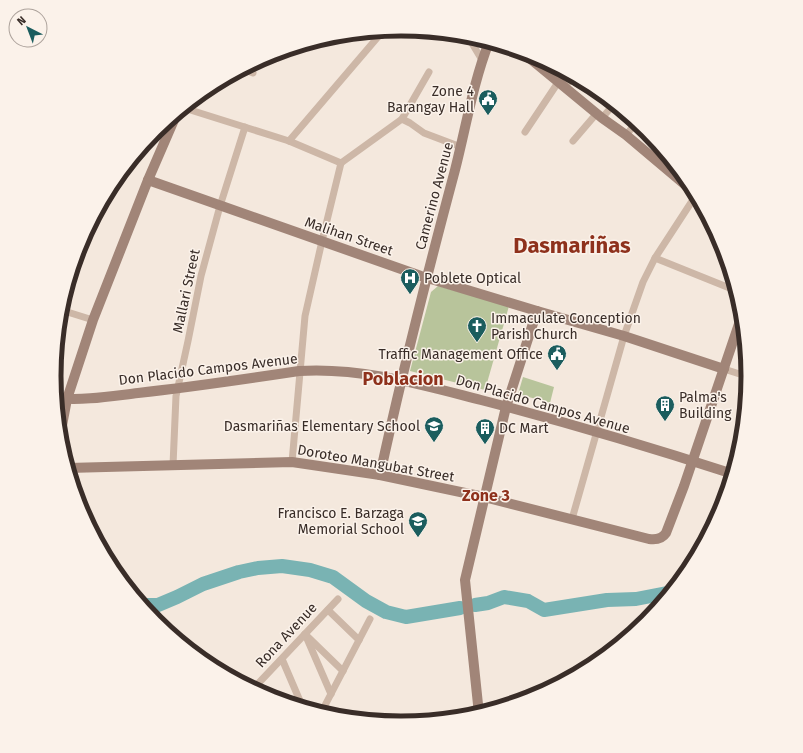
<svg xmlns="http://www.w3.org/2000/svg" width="803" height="753" font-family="'Fira Sans',sans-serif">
<rect width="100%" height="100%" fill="#f4e8dd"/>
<g fill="#b8c49b">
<polygon points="438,286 509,306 485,390 410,371 431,292"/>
<polygon points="523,377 554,387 550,403 518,394"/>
</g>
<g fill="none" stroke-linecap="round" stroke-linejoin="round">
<g stroke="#79b3b3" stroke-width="14">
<polyline points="142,605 158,605 177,597 203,584 239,572 258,568 282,566 310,570 333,577 366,601 386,612 406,617 460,608"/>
<polyline points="475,605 488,603 504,597 528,601 544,610 607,600 636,599 672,592"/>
</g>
<g stroke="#cdb7a7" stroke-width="7">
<polyline points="467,35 482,60"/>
<polyline points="243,69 253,73"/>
<polyline points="565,86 574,77"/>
<polyline points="184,108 289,141 341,163"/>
<polyline points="602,118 614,104"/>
<polyline points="402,119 429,72"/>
<polyline points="525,132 559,81"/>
<polyline points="626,135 637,122"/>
<polyline points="289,141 383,31"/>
<polyline points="573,141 597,113"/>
<polyline points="650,155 659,145"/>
<polyline points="341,163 402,119 410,123 424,133 461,147"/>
<polyline points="655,258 737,291"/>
<polyline points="61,310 93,320"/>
<polyline points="724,369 749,377"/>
<polyline points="292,462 305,316 322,241 341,163"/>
<polyline points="173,465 176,396 188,341 201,276 220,206 245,127"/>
<polyline points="572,519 624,336 643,282 655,258 696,195"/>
<polyline points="328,610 359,640"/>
<polyline points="305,634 331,694"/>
<polyline points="308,637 343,671"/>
<polyline points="282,659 303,708"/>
<polyline points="253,689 338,599"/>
<polyline points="321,713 370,619"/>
</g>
<g stroke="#a18578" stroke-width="10">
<polyline points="522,52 602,118 626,135 696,194"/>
<polyline points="148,180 421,276 537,311 624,336 724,369"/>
<path d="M56 398C83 401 112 396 138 393 192 387 246 379 299 371 361 367 422 385 481 400 566 422 650 447 733 474"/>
<polyline points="60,436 67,399 93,320 148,180 177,113"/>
<path d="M68 468 292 462 380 475 484 497 649 539C656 540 662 539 666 533L684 486 743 312"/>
<path d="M380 475C402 373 428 271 455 170 466 127 473 83 489 42"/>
<polyline points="479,714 465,580 506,407 537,311"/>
</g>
</g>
<defs>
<symbol id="civic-pin" viewBox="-11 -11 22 30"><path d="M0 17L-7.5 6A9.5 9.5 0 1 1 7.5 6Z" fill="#1b5d5e" stroke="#fbf2ea"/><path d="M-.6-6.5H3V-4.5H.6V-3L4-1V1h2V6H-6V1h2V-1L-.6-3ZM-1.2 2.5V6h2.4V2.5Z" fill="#fff"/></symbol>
<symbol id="hospital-pin" viewBox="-11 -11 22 30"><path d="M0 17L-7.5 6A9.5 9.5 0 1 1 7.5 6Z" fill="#1b5d5e" stroke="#fbf2ea"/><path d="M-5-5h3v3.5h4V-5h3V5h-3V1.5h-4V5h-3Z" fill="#fff"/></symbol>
<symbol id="church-pin" viewBox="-11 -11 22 30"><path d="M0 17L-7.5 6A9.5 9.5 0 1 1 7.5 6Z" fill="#1b5d5e" stroke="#fbf2ea"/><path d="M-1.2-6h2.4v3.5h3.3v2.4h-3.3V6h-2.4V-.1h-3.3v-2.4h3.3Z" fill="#fff"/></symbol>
<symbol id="building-pin" viewBox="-11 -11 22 30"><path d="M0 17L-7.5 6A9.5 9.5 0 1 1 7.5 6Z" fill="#1b5d5e" stroke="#fbf2ea"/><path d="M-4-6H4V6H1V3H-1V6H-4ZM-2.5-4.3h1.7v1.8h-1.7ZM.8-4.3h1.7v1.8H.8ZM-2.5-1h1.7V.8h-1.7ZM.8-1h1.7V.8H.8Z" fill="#fff"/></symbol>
<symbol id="school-pin" viewBox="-11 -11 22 30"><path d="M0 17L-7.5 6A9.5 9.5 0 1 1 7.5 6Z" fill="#1b5d5e" stroke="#fbf2ea"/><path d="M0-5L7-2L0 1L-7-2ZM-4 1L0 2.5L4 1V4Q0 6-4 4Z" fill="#fff"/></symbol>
</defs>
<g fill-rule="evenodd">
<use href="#civic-pin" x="477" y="88" width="22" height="30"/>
<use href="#hospital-pin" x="399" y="267" width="22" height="30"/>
<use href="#church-pin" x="466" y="315" width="22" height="30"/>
<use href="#civic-pin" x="546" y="343" width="22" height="30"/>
<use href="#building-pin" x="654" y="394" width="22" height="30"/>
<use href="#school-pin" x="423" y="415" width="22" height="30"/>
<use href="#building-pin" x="474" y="417" width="22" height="30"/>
<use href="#school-pin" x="407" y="510" width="22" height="30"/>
</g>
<g text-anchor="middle" stroke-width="3" stroke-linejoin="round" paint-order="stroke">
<g font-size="14" fill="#392d28" stroke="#fbf2ea" text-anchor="end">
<text x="474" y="96">Zone 4<tspan x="474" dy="16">Barangay Hall</tspan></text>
<text x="424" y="283" text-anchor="start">Poblete Optical</text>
<text x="491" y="323" text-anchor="start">Immaculate Conception<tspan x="491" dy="16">Parish Church</tspan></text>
<text x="543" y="359">Traffic Management Office</text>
<text x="679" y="402" text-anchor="start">Palma's<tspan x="679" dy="16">Building</tspan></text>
<text x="420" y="431">Dasmariñas Elementary School</text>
<text x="499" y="433" text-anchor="start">DC Mart</text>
<text x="404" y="518">Francisco E. Barzaga<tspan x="404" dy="16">Memorial School</tspan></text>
</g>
<g font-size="14" fill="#392d28" stroke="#fbf2ea">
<text transform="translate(434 196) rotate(-75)" y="5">Camerino Avenue</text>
<text transform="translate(349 236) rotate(19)" y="5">Malihan Street</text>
<text transform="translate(186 291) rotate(-78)" y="5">Mallari Street</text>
<text transform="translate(208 369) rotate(-7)" y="5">Don Placido Campos Avenue</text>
<text transform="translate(543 404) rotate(16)" y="5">Don Placido Campos Avenue</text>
<text transform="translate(376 463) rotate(10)" y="5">Doroteo Mangubat Street</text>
<text transform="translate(286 635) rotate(-47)" y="5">Rona Avenue</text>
</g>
<g font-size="16" font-weight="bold" fill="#8e311c" stroke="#fbf2ea">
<text x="486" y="501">Zone 3</text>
</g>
<g font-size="18" font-weight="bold" fill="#8e311c" stroke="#fbf2ea">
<text x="403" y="385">Poblacion</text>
</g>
<g font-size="22" font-weight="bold" fill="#8e311c" stroke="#fbf2ea">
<text x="572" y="253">Dasmariñas</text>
</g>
</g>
<path d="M0 0H803V753H0ZM61 376a340 340 0 1 1 680 0a340 340 0 1 1-680 0Z" fill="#fbf2ea" fill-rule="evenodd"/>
<path fill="none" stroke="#392d28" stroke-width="5" d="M61 376a340 340 0 1 1 680 0a340 340 0 1 1-680 0Z"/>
<g transform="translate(28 28) rotate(318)"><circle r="19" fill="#fbf2ea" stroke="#ada39c"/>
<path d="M0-3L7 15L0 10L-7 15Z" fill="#1b5d5e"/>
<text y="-6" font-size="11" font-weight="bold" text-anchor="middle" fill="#392d28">N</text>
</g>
</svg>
